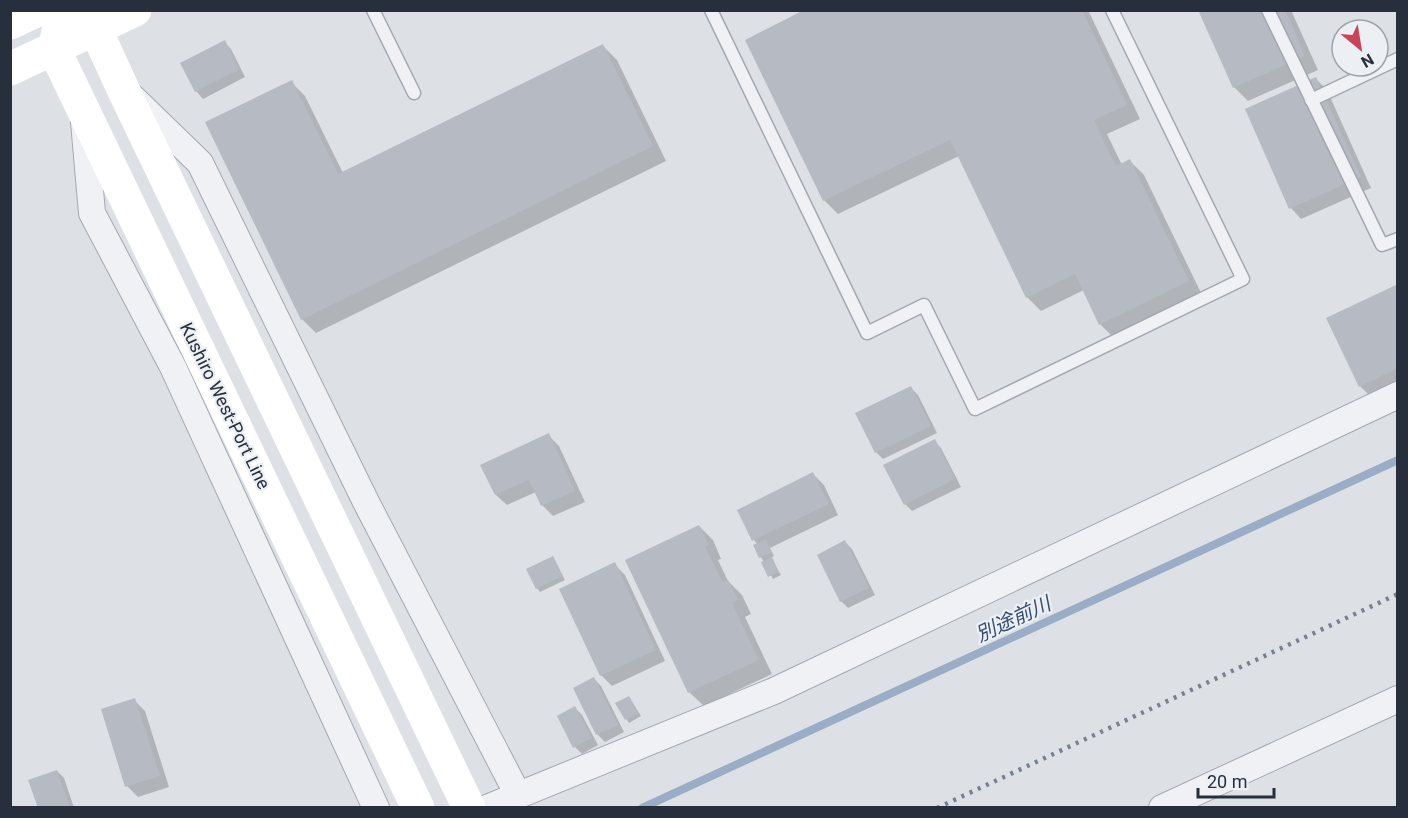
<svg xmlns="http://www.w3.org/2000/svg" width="1408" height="818" font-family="Roboto,'Noto Sans JP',sans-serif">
<rect width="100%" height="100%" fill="#dde1e6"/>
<g fill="#0003">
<polygon points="806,10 1088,10 1140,119 1107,134 1122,165 1130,161 1144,175 1202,295 1114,338 1100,324 1084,290 1041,311 1027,297 959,156 838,214 824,200"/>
<polygon points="1200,10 1291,10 1318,70 1248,101 1234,87"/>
<polygon points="224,42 231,49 245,77 203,99 196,91 182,64"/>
<polygon points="603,46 617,60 666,161 316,333 302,319 291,82 305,96 343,173"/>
<polygon points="1316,79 1327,90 1371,188 1301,219 1291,208 1247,110"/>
<polygon points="1398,286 1398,388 1374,400 1360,386"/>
<polygon points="911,388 918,395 937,433 883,459 876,452"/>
<polygon points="548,435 559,446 585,502 553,516 543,506 536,492 507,505 496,495"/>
<polygon points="934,441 941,448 961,487 912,511 905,504"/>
<polygon points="813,474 824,485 838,515 770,548 774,556 770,558 781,575 773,579 755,546 758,545 754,540 739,511"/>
<polygon points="699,526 713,540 721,559 718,560 728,581 742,595 751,614 745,617 772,674 704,706 690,693 627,561"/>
<polygon points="845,542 852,549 875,595 848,608 841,601"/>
<polygon points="553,558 565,580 540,592 537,588"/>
<polygon points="614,564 625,575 665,661 612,686 601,675"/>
<polygon points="594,679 601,686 624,732 605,742 598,735 575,688"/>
<polygon points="629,698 641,716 629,723 617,704"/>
<polygon points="134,700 145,711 169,787 138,797 127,786"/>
<polygon points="575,708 582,715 598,745 582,754 575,747"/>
<polygon points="57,771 64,778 74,808 40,808"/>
</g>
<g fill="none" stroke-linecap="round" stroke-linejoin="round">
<polyline stroke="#99aec6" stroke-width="8" points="642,808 1398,460"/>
</g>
<g fill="#b5bac3">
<polygon points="804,10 1082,10 1127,105 1094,120 1116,166 1130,159 1189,281 1099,325 1075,274 1026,298 950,140 823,201 745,40"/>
<polygon points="1198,10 1285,10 1305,56 1233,88"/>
<polygon points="225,40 239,70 195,92 180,63"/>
<polygon points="603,44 653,146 301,320 205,122 292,80 338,174"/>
<polygon points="1316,77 1361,177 1289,209 1245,109"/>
<polygon points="1398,284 1398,368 1359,387 1326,318"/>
<polygon points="911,386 931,426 875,453 855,413"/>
<polygon points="549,433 575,491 541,506 529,480 495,495 480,465"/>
<polygon points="935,439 955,479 904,505 883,465"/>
<polygon points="813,472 829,504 752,541 737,510"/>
<polygon points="699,525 709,545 705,546 722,582 728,580 738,600 732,603 759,660 688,693 625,560"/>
<polygon points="766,539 772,553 759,558 753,545"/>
<polygon points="845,540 869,588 840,602 817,555"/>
<polygon points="553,556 563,576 536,589 526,569"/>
<polygon points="772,557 779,572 768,577 761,562"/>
<polygon points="615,562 656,650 600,676 559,589"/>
<polygon points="594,677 618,725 596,735 573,688"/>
<polygon points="629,696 639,713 625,720 615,703"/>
<polygon points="135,698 160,776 125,787 101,709"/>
<polygon points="575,706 592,738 573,748 557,716"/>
<polygon points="57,770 70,808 38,808 28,780"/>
</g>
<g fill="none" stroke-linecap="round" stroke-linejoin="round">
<defs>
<g id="lane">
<polyline points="373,10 414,93"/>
<polyline points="711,10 867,333 924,305 975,409 1243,279 1112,10"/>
<polyline points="1268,10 1382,245 1398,239"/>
<polyline points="1311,100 1398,59"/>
</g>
<g id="street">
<polyline points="133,98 200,163 366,502 518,795"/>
<polyline points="84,122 92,213 173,367 376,808"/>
<polyline points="487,808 774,691 1398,395"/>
<polyline points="1162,808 1398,699"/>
</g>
</defs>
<use href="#lane" stroke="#a3a8b0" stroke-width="15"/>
<use href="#street" stroke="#a3a8b0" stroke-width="28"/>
<use href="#lane" stroke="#f0f1f5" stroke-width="12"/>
<use href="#street" stroke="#f0f1f5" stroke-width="26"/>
<g stroke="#fff" stroke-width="33">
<polyline points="63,10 54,49 418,808"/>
<polyline points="78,10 96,30 123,89 469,808"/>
<polyline points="10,23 38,10"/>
<polyline points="10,69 135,10"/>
</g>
<polyline stroke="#77808f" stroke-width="4.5" stroke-dasharray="3 6" stroke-linecap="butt" points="937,808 1398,594"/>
</g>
<g text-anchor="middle" stroke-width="4.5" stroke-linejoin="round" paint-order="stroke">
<g font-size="18" fill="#272f3c" stroke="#ecf0f4">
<text transform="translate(225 406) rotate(64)" y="6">Kushiro West-Port Line</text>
</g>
<g font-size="20" font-style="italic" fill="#334d6f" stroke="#ecf0f4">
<text transform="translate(1013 619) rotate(-25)" y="7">別途前川</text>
</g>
</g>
<rect width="1408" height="818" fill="none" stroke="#272f3c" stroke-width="24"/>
<g transform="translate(1360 48) rotate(150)"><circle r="28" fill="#ecf0f4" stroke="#9da3aa" stroke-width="1.5"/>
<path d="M0-4.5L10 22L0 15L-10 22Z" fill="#c84557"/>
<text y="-9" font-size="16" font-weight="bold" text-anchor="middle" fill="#272f3c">N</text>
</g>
<path d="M1198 788v9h76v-9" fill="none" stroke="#272f3c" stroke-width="3"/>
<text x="1207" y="788" font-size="18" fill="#272f3c" stroke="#ecf0f4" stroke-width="4.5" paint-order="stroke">20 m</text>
</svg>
